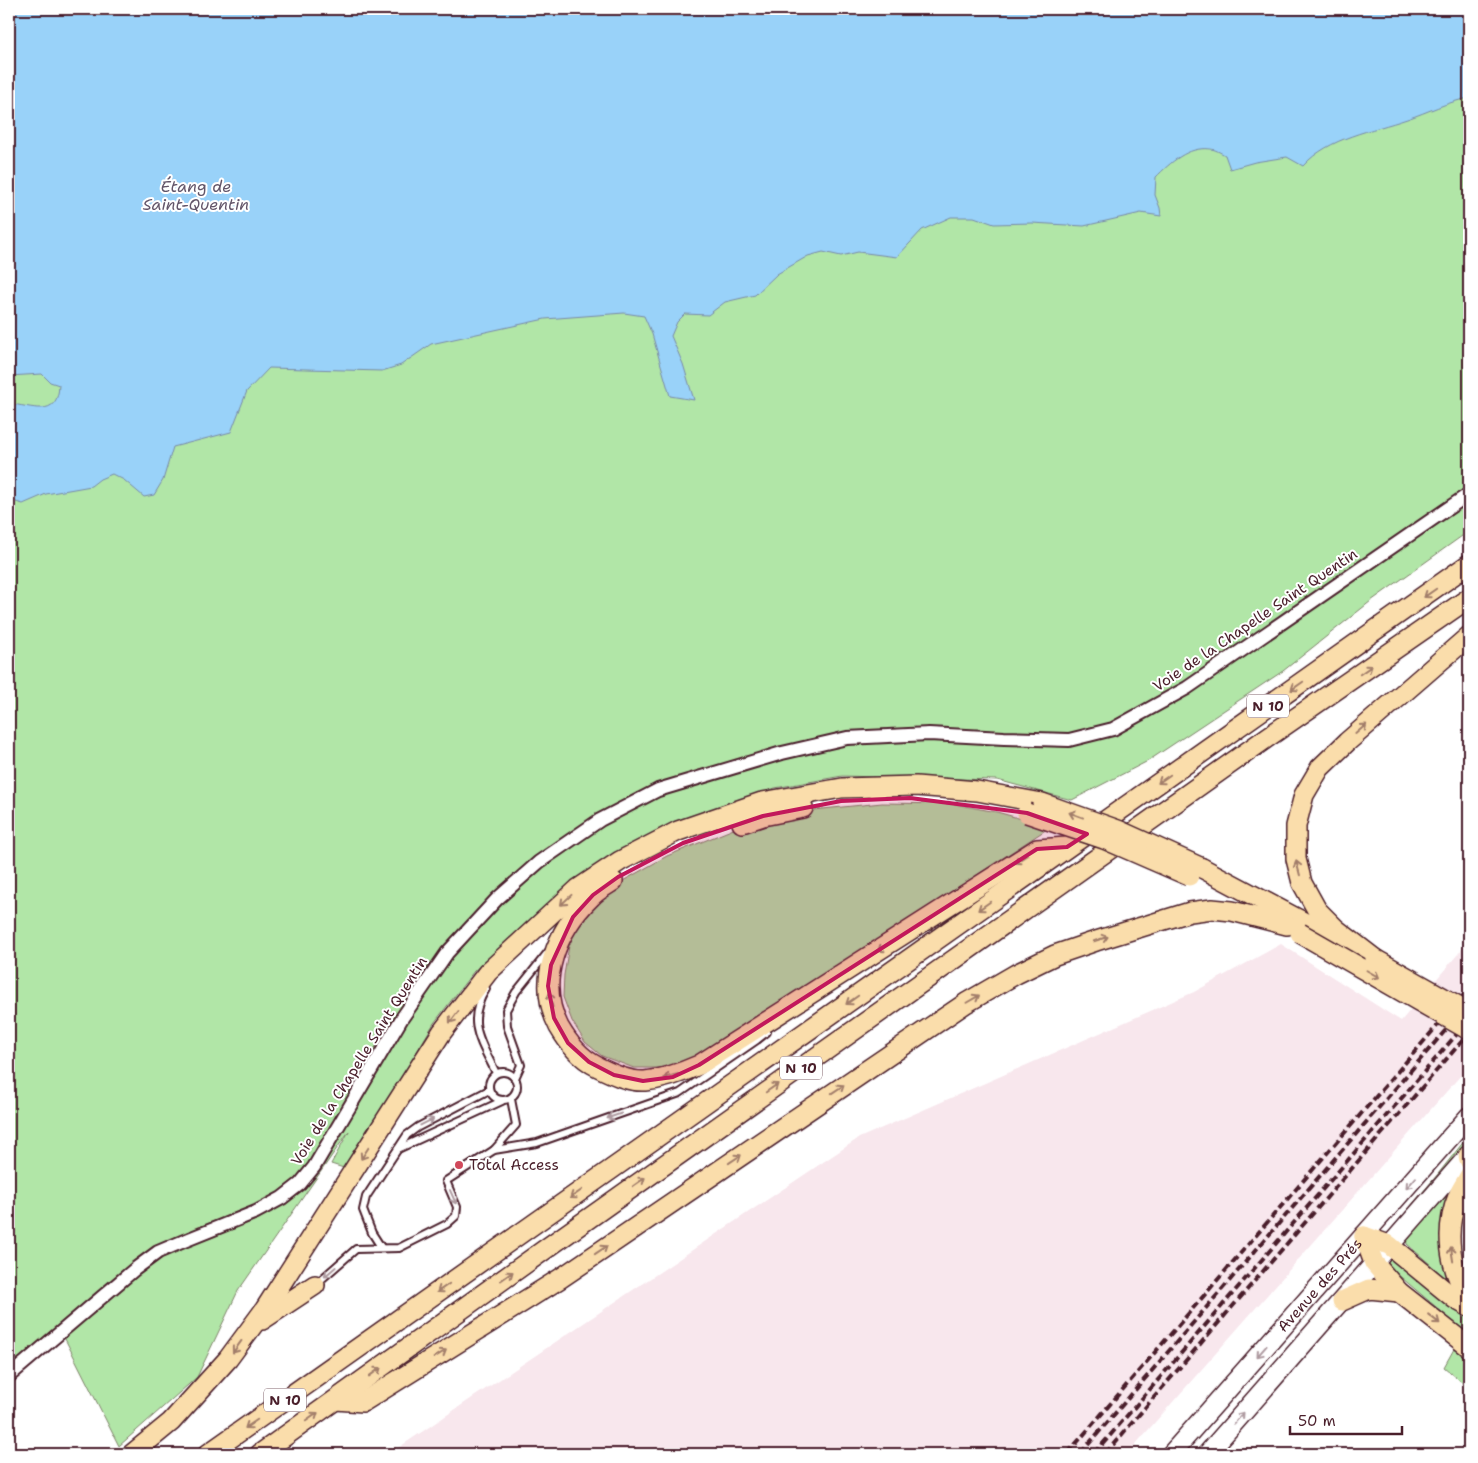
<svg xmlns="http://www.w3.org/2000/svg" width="1478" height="1463" font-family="'Shantell Sans',sans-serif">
<rect width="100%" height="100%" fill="#fff"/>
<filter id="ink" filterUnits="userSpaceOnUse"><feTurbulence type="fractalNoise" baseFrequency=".02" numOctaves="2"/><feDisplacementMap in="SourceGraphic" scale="10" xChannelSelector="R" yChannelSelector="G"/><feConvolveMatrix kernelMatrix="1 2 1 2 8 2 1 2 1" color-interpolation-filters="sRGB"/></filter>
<g filter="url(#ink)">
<polygon fill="#f8e7ed" points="1469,941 1469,1066 1127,1454 389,1454 859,1138 1194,992 1281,944 1401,1021"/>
<g fill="#b1e6a7" stroke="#7e8269">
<polygon points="9,9 1469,9 1469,531 1371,601 1283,671 1148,761 1072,800 997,780 842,776 775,788 698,816 559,897 474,971 434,1023 347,1169 331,1164 349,1131 238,1291 197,1377 119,1446 61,1331 9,1376"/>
<polygon points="882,803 954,804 997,812 1050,827 706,1053 667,1068 634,1068 602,1056 585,1042 572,1021 563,997 564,975 570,940 590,907 621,882 667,856 736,828 803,811"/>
<polygon points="1469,1135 1469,1144 1390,1234 1388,1233 1438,1174"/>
<polygon points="1449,1191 1452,1191 1443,1212 1441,1232 1451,1278 1449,1281 1407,1244 1406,1240"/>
<polygon points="1391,1257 1469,1317 1469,1335 1389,1267 1385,1263"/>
<polygon points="1454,1349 1469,1355 1469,1388 1444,1367"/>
</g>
<path fill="#99d2f9" stroke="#798aa7" d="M9 9H1469V98C1447 102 1428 112 1407 119 1372 131 1329 137 1303 166L1287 157 1255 162 1230 169 1225 155C1221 153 1215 149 1210 149 1188 146 1170 163 1156 177L1155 195 1160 208 1161 216 1141 213 1084 226 1032 223 994 224 974 217H951L922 230 897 257 858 252 841 256 823 252 808 256 777 274 755 295 725 302 708 315 685 314 677 322 671 336 683 364 694 400 670 396 652 334 644 316 624 313 545 319 431 344 401 365 382 371 269 368 247 391 231 432 173 447 163 480 154 495 144 497 124 480 112 474 100 479 91 486 46 494 23 504 9 500V404C31 405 58 420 59 385L50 382 42 374 9 376Z"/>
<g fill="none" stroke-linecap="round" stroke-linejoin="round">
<defs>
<g id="lane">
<path d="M486 989C465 1022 481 1042 496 1073"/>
<circle cx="503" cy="1086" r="14"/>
<polyline points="515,1078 521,1065 507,1026 506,1010 516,992 548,952"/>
<polyline points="398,1149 502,1101"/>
<polyline points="494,1150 516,1125 511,1099"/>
<polyline points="381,1247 372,1233 363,1210 366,1197 407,1135 418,1127 489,1090"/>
<polyline points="316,1284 356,1249 399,1248 447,1224 456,1216 457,1207 446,1181 494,1150 537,1143 680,1093 757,1040 767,1032"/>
</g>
<polyline id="street" points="9,1376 135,1269 158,1252 184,1241 256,1212 282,1198 300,1184 314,1167 402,1018 447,953 497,899 539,862 600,820 658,790 782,753 847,738 929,734 1004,738 1069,740 1113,729 1187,688 1469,494"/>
<g id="secondary">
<path id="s1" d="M1171 1454 1469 1116"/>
<polyline points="1207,1454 1469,1155"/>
</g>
<g id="primary">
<polyline points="742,823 763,816 803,808"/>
<polyline points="1202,868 1343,943"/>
<path d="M613 881C606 886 597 890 591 897 557 930 535 981 559 1027 569 1044 580 1058 598 1067 612 1074 629 1082 645 1081 665 1079 681 1073 699 1065L1037 849 1067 847"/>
<polyline points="1375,959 1336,929 1317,910 1302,883 1296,859 1296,826 1304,795 1320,768 1347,742 1469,636"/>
<polyline points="1468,1156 1469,1160"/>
<path d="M1469 1176C1466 1182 1461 1189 1458 1196 1444 1230 1449 1269 1469 1298"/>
<polyline points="1364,1236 1374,1263 1399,1292 1469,1347"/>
<polyline points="1364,1236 1389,1245 1455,1299 1469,1307"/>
<polyline points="1342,1301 1369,1289 1399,1292"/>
<polyline points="262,1320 315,1285"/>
<polyline points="336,1400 363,1402 561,1278 966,1003 1016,974 1055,955 1096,941 1190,912 1212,909 1232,911 1287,925"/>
<polyline points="132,1454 171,1422 228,1359 265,1309 442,1032 488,972 578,889 620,861 678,831 762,802 842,788 916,786 977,791 1042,803"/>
<polyline points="208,1454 1469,564"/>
<polyline points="260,1454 547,1248 1268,737 1469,598"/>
</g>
</defs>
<use href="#lane" stroke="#4a1f2b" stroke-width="10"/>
<use href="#street" stroke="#4a1f2b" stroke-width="16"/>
<use href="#secondary" stroke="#4a1f2b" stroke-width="21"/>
<use href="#primary" stroke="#4a1f2b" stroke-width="22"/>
<use href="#lane" stroke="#fff" stroke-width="6"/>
<use href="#street" stroke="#fff" stroke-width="12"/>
<use href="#secondary" stroke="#fff" stroke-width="18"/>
<use href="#primary" stroke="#faddab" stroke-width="19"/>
<g stroke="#4a1f2b" stroke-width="4" stroke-dasharray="8 4" stroke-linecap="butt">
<polyline points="1067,1454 1469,989"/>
<polyline points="1080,1454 1469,1003"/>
<polyline points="1094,1454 1469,1020"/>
<polyline points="1105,1454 1469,1033"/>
</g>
<defs>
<g id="primary-bridge">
<polyline points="1042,803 1118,830 1202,868"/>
<polyline points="1027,813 1104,839 1189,876"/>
<polyline points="1300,933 1469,1030"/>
<polyline points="1375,959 1469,1012"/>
</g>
</defs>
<use href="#primary-bridge" stroke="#4a1f2b" stroke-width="22" stroke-linecap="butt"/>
<use href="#primary-bridge" stroke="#faddab" stroke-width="19"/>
</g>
<defs><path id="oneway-shaft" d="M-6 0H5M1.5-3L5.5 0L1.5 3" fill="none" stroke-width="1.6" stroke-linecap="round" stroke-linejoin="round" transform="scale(1.25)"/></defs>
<g stroke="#a27e6b">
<use href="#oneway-shaft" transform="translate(1430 593) rotate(145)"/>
<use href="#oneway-shaft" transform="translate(1366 670) rotate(-35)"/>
<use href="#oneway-shaft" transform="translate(1297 686) rotate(145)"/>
<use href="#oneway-shaft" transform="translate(1361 729) rotate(-41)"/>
<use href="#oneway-shaft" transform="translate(1164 779) rotate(145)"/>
<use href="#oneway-shaft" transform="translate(1076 815) rotate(-160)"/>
<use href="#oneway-shaft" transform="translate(1021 859) rotate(147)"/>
<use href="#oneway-shaft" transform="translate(1298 868) rotate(-105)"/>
<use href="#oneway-shaft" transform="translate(566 900) rotate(137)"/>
<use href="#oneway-shaft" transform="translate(984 906) rotate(145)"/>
<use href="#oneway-shaft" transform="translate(1101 939) rotate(-18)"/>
<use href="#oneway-shaft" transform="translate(884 947) rotate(147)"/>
<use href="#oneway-shaft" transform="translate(1373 974) rotate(30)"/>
<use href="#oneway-shaft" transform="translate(973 999) rotate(-30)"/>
<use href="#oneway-shaft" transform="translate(551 1000) rotate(-102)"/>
<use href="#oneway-shaft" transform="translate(852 1000) rotate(145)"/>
<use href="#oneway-shaft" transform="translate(454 1017) rotate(127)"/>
<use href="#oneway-shaft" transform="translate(671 1076) rotate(165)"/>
<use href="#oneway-shaft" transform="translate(772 1088) rotate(-35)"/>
<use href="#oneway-shaft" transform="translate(838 1089) rotate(-34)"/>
<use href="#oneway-shaft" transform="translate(365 1153) rotate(123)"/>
<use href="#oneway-shaft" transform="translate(735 1159) rotate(-34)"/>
<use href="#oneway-shaft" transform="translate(639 1182) rotate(-35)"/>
<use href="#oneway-shaft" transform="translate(576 1194) rotate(145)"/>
<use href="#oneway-shaft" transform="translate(601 1250) rotate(-34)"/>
<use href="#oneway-shaft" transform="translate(1452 1254) rotate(-99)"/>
<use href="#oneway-shaft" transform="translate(507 1276) rotate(-36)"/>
<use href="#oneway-shaft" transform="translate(443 1288) rotate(145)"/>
<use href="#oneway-shaft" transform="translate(1434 1319) rotate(38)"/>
<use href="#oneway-shaft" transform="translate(237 1347) rotate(126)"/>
<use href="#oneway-shaft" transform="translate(440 1354) rotate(-32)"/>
<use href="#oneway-shaft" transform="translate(375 1372) rotate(-36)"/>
<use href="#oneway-shaft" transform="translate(312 1417) rotate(-35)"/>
<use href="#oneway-shaft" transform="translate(251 1424) rotate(145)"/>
</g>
<g stroke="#ae9aa0">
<use href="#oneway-shaft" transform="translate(614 1116) rotate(161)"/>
<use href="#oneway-shaft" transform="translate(427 1122) rotate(-27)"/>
<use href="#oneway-shaft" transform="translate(1411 1183) rotate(131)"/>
<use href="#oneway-shaft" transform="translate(453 1197) rotate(66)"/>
<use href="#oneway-shaft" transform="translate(330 1272) rotate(139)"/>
<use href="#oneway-shaft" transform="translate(1262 1351) rotate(131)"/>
<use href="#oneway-shaft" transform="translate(1239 1418) rotate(-49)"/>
</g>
</g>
<path fill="#c2185b" fill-opacity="0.2" stroke="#c2185b" stroke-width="4" stroke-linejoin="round" d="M910 798 1027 813 1087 834 1067 847 1037 849 699 1065 673 1077 643 1081 614 1075 589 1062 568 1043 554 1018 548 986 551 965 573 917 593 895 618 877 683 843 763 816 841 801Z"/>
<circle fill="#d1495b" stroke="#fff" stroke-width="2" cx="459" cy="1165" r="5"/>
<g text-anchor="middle" stroke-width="4" stroke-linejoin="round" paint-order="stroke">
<g fill="#fff" stroke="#80626b" stroke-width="1">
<rect x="1247" y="694.5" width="42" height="23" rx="4"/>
<rect x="780" y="1056.5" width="42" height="23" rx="4"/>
<rect x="264" y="1388.5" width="42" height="23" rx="4"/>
</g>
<g font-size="14" font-weight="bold" fill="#4a1f2b">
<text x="1268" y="711">N 10</text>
<text x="801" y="1073">N 10</text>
<text x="285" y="1405">N 10</text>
</g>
<g font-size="15" fill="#4a1f2b" stroke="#fff">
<text transform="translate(1255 620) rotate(-34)" y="5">Voie de la Chapelle Saint Quentin</text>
<text transform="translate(359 1061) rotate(-58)" y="5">Voie de la Chapelle Saint Quentin</text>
<text dy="5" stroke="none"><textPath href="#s1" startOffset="225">Avenue des Prés</textPath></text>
</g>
<g font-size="15" fill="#4a1f2b" stroke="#fff" text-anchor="start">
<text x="469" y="1170">Total Access</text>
</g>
<g font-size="16" font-style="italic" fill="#625569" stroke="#fff">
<text x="196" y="192">Étang de<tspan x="196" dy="18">Saint-Quentin</tspan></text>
</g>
</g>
<rect width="1478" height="1463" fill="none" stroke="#fff" stroke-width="30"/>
<rect x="15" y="15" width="1448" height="1433" fill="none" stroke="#4a1f2b" stroke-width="2" filter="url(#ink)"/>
<path d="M1290 1426v8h112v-8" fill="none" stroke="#4a1f2b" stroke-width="2.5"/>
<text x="1298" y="1426" font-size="15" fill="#4a1f2b" stroke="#ffffff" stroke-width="4" paint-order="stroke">50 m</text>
</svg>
